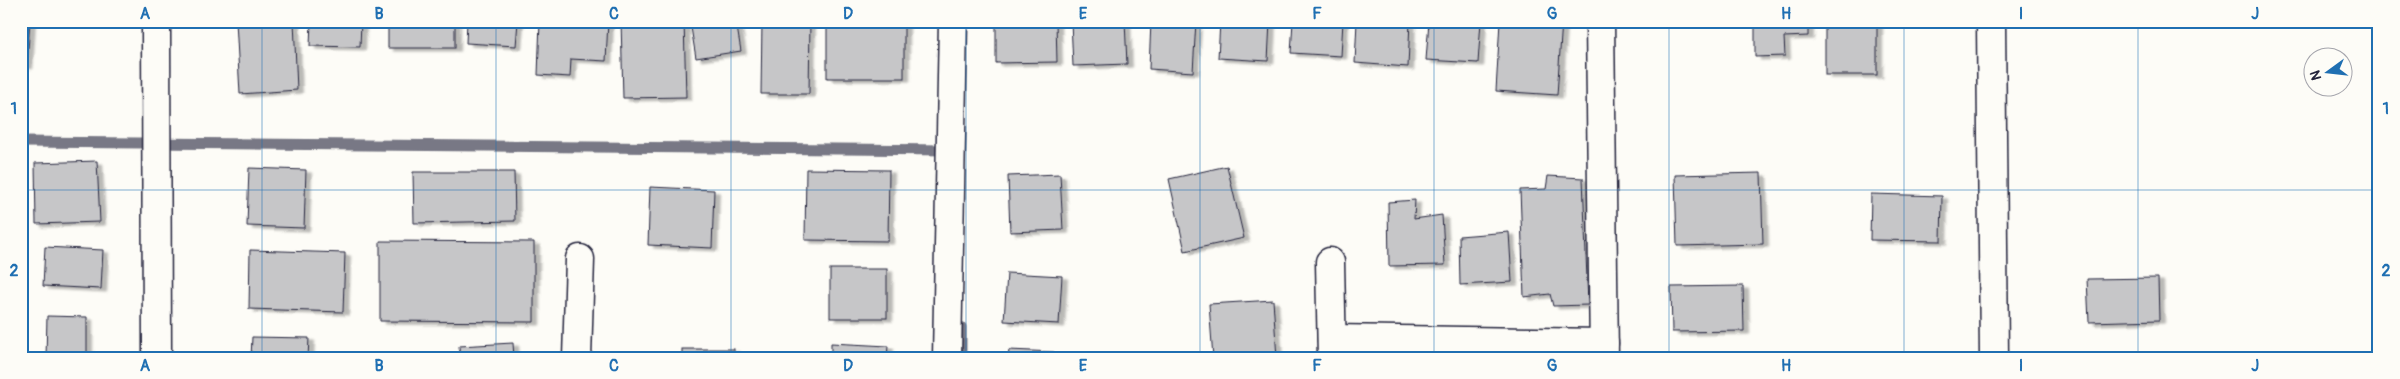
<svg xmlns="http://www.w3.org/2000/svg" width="2400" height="379" font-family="Pangolin,sans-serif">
<defs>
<filter id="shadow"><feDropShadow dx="5.5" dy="3" stdDeviation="1" flood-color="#0004"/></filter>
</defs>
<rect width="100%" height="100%" fill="#fdfcf7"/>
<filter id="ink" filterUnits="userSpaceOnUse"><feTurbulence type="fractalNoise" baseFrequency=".02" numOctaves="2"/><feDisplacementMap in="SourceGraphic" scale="10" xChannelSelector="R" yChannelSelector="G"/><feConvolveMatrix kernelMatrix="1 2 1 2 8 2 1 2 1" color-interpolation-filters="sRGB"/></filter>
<g filter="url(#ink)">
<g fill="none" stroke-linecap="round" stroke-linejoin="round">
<g stroke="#787885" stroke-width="11">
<polyline points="21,142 951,150"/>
<polyline points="961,327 961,358"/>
</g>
</g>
<g fill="#c6c6c8" stroke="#22223b" filter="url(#shadow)">
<polygon points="21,21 30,21 27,66 21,65"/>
<polygon points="236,21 294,21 297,90 240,94"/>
<polygon points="311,21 361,21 360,47 310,46"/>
<rect x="388" y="21" width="67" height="27"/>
<polygon points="467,21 518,21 516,46 466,43"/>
<polygon points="540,21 608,21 606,61 571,59 570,77 538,75"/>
<polygon points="621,21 684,21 686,97 623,98"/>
<polygon points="690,21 736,21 741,51 696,58"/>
<polygon points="762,21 810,21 809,94 761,94"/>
<rect x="827" y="21" width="77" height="57"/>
<polygon points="996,21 1056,21 1057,62 996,63"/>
<polygon points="1071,21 1125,21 1127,64 1073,66"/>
<polygon points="1151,21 1196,21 1193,72 1149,69"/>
<polygon points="1220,21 1270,21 1268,61 1218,58"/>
<polygon points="1293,21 1343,21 1341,56 1291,53"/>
<polygon points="1357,21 1410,21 1408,67 1355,63"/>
<polygon points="1429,21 1481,21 1478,63 1426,60"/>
<polygon points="1500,21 1562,21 1557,95 1496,91"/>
<polygon points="1755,21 1808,21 1808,36 1784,37 1785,56 1755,57"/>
<rect x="1825" y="21" width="52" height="54"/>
<polygon points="97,161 100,222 36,224 35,163"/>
<polygon points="1227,166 1244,238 1185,251 1169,179"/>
<polygon points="249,168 306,170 304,228 247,226"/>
<polygon points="806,169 889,170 888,241 805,240"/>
<polygon points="413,172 514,172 515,221 414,223"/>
<polygon points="1761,173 1763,244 1677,246 1675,175"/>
<polygon points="1060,174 1063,230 1010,232 1008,176"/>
<polygon points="1548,176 1583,178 1588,305 1553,306 1550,294 1524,297 1520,190 1546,189"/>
<polygon points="650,187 714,190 712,248 648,245"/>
<polygon points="1871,194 1942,196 1941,241 1870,240"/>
<polygon points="1415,200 1414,219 1442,215 1445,265 1389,266 1388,202"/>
<polygon points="1509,232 1512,282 1460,285 1459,236"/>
<polygon points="380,241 534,242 534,322 380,321"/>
<polygon points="45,247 103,250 101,289 43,286"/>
<polygon points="250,250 345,253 343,312 249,309"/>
<rect x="830" y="269" width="57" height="49"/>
<polygon points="1007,273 1062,276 1059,324 1004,321"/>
<polygon points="2158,278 2159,320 2089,322 2087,279"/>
<polygon points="1743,286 1744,331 1672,332 1671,287"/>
<polygon points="1273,300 1277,358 1213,358 1209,304"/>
<polygon points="47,316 87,317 87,358 46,358"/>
<polygon points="252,337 309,338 308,358 251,358"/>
<polygon points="513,343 514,358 460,358 459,346"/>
<polygon points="831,343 888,346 887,358 831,358"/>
<rect x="682" y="349" width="52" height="9"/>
<polygon points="1009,350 1054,352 1054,358 1008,358"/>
<polygon points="2158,353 2158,358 2086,358 2086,355"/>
</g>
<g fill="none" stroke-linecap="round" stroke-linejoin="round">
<defs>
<g id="minor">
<polyline points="156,21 157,358"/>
<polyline points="1600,21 1604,358"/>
<polyline points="1991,21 1994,358"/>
<polyline points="1330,262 1332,358"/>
<polyline points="1332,339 1604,343"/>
<polyline points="577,358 580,259"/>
<polyline points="947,358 953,21"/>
</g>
</defs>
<use href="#minor" stroke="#22223b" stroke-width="31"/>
<use href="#minor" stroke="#fdfcf7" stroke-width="28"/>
</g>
</g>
<path fill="none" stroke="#1f6fb2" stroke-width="1" stroke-opacity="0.55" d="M262 21V358M496 21V358M731 21V358M966 21V358M1200 21V358M1434 21V358M1669 21V358M1904 21V358M2138 21V358M21 190H2379"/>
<rect width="2400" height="379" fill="none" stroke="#fdfcf7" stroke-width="55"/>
<g transform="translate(2328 72) rotate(255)"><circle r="24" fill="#fdfcf7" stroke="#a5a5ac"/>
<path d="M0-4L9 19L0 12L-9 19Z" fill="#1f6fb2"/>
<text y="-8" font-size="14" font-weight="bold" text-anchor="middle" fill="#22223b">N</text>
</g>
<rect x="28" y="28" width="2344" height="324" fill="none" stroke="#1f6fb2" stroke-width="2"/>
<g font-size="16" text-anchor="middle" font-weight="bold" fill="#1f6fb2">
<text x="145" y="19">A</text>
<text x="379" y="19">B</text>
<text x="614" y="19">C</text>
<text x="848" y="19">D</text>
<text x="1083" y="19">E</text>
<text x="1317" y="19">F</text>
<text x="1552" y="19">G</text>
<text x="1786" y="19">H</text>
<text x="2021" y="19">I</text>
<text x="2255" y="19">J</text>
<text x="14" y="114">1</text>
<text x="2386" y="114">1</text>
<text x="14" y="276">2</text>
<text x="2386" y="276">2</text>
<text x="145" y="371">A</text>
<text x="379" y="371">B</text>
<text x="614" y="371">C</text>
<text x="848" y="371">D</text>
<text x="1083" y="371">E</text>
<text x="1317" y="371">F</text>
<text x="1552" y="371">G</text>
<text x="1786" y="371">H</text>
<text x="2021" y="371">I</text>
<text x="2255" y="371">J</text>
</g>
</svg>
